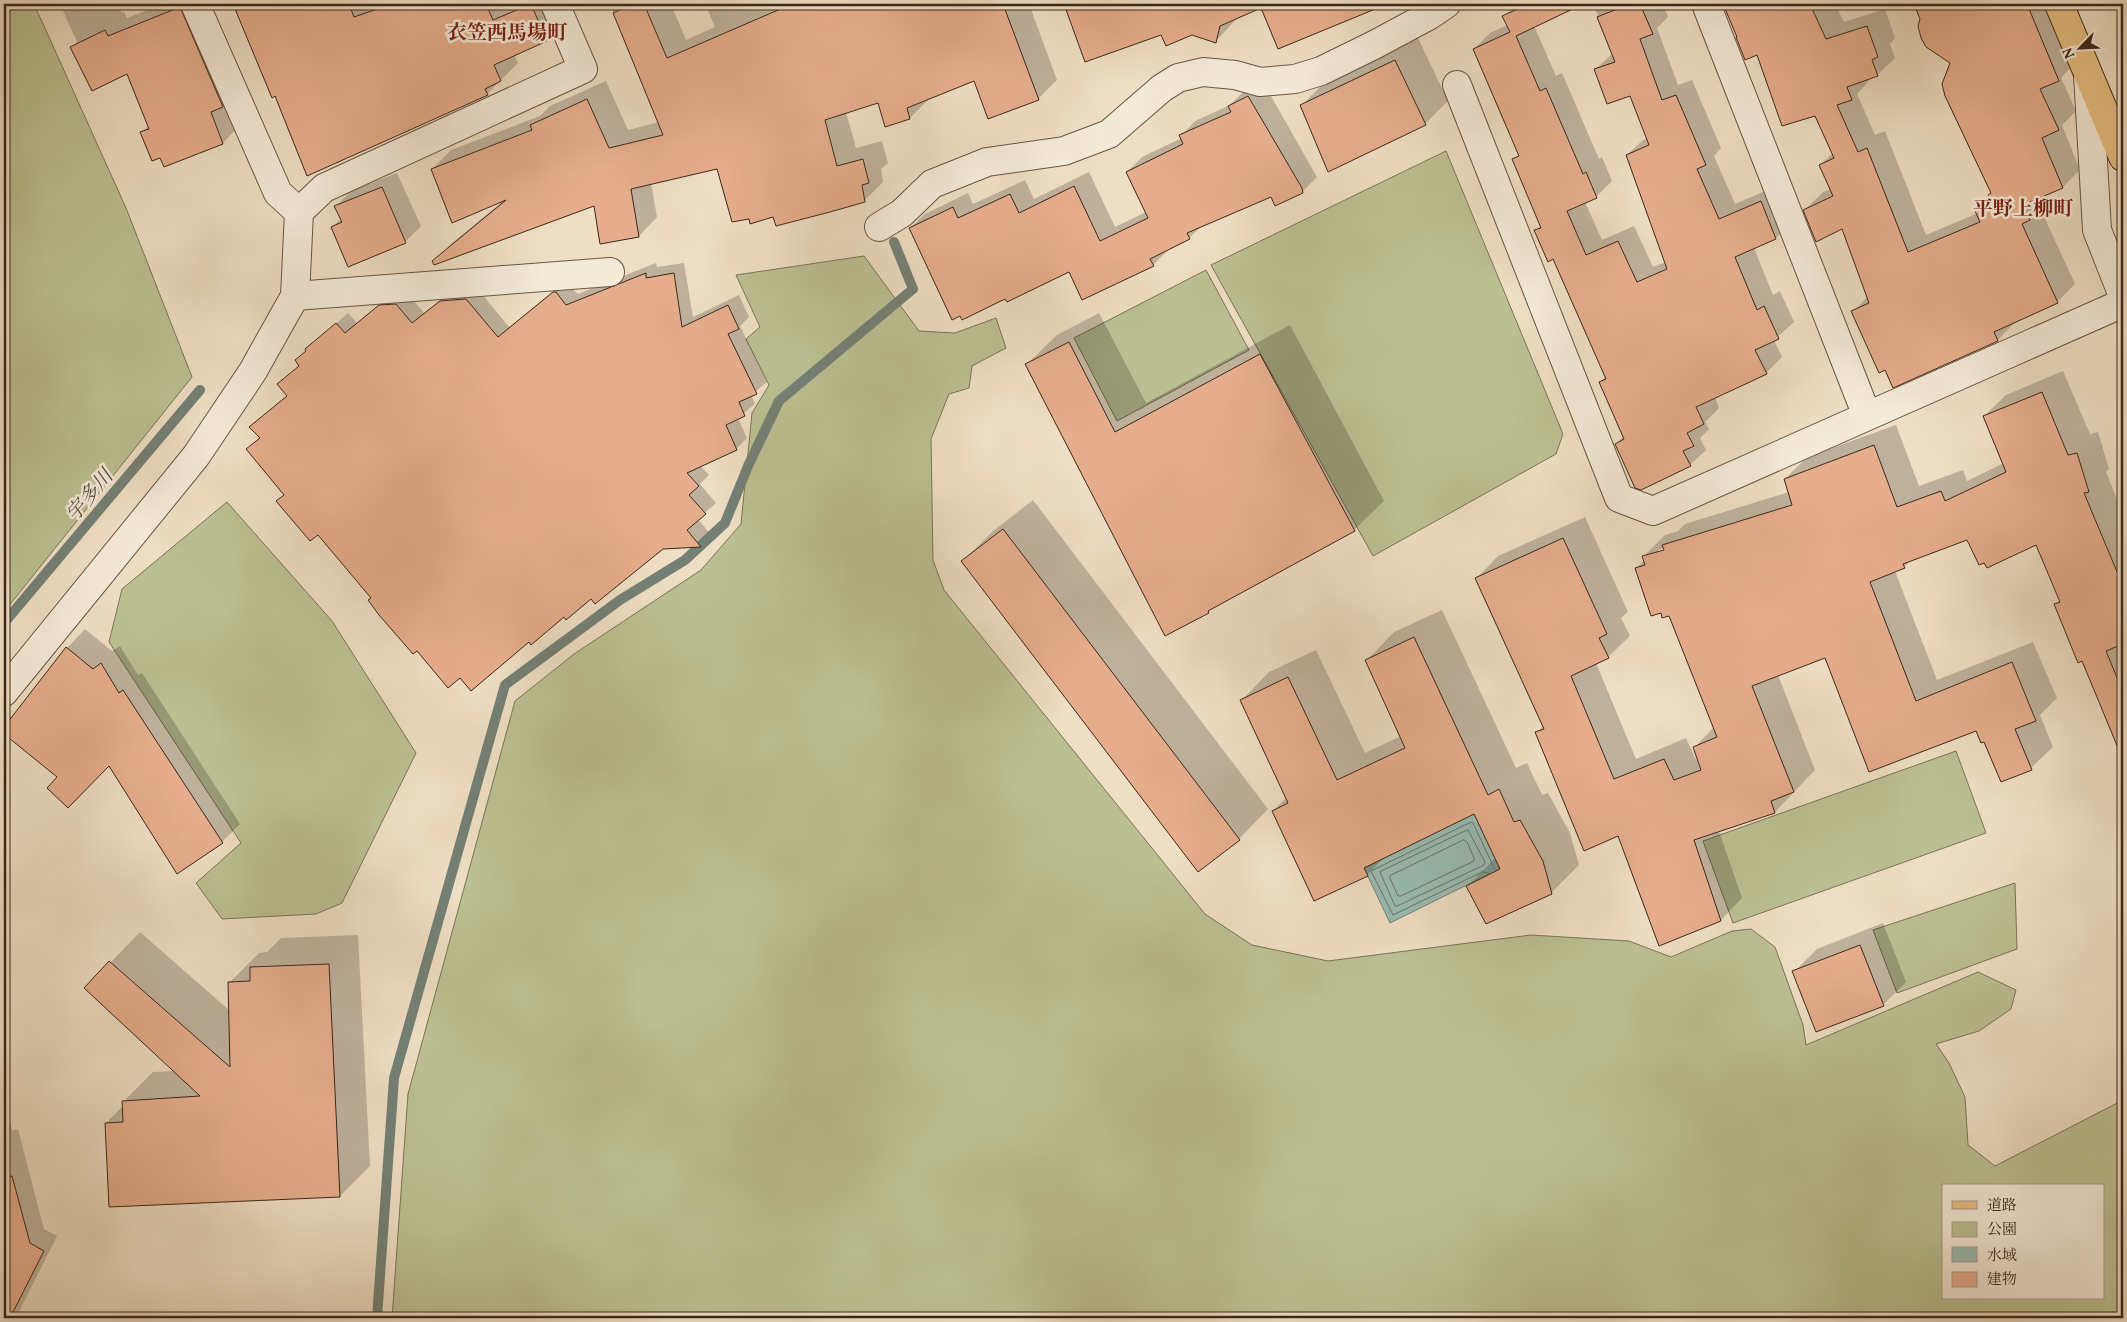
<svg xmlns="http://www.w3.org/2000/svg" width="2127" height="1322" font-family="Vollkorn,'Noto Serif JP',serif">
<rect width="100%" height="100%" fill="#eedec3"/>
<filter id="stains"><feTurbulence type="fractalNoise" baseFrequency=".004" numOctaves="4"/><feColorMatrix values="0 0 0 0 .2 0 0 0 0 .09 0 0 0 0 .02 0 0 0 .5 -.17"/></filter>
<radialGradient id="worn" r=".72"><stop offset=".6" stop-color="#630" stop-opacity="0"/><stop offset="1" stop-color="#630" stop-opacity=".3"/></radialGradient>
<g fill="#bbc092" stroke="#7c7456" fill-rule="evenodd">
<polygon points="4,4 34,4 126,208 192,377 4,612"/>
<polygon points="1446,151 1563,434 1556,454 1373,556 1211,265"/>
<path d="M864 256 919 331 955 333 996 318 1006 348 972 366 969 388 949 394 931 439 933 560 944 590 1205 914 1252 945 1328 961 1531 935 1629 941 1671 957 1732 931 1751 929 1775 947 1803 1025 1806 1045 1978 972 2016 990 2011 1009 1979 1031 1936 1044 1949 1063 1965 1097 1968 1145 1995 1166 2123 1100V1318H392L408 1094 515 701 574 654 701 570 741 524 752 413 769 385 746 339 760 327 736 275ZM1943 1186H2103V1298H1943Z"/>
<polygon points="1206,270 1249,350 1117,421 1074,338"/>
<polygon points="227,502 332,621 416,753 342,903 316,914 222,919 196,883 241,843 109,642 122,589"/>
<polygon points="1956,751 1986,833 1733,923 1703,841"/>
<polygon points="2015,883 2017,949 1897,993 1873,930"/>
</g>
<polygon fill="#99bcb3" stroke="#748076" points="1474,814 1503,875 1485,876 1390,923 1364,868"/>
<g fill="#0003" fill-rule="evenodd">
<polygon points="60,4 118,4 122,13 124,12 127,18 163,4 205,4 241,124 223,143 165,166 161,156 142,132 149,125 128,73 72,47 77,42"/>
<polygon points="234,4 555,4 564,23 546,40 514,54 518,63 487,94 276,95 272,96"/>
<polygon points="610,4 671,4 686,40 715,27 705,4 1029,4 1057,80 1038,99 975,79 929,99 910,118 879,101 846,112 856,148 882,141 888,163 881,169 883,182 864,201 774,216 750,218 718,167 651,183 657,217 639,236 595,204 433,262 452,243 503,201 432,169 451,150 540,116 550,106 606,81 628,130 659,122"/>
<polygon points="1065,4 1384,4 1278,47 1262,6 1240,15 1215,42 1191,33 1162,33 1086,61"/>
<polygon points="1516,4 1582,4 1534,26 1556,76 1562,73 1599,159 1602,157 1612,181 1597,196 1585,202 1602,240 1634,226 1653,267 1666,262 1627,155 1643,140 1648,138 1630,94 1596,69 1613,53 1593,4 1663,4 1668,17 1657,28 1678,85 1692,80 1721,148 1714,156 1735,204 1777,186 1792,222 1776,238 1754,248 1773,295 1780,291 1794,322 1774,340 1782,357 1766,373 1715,397 1719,408 1705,422 1709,429 1700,438 1706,450 1690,465 1616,444 1624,436 1600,382 1606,376 1554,258 1536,231 1541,225 1514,159 1520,154 1474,49 1490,33 1508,25 1504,17"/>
<polygon points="1724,4 1835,4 1844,22 1885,9 1895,38 1890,44 1895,58 1877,75 1868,79 1869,81 1857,94 1875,135 1885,131 1926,235 1978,213 1976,211 1990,197 1992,192 1951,62 1922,19 1915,4 2052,4 2076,62 2061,78 2076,111 2062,125 2080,170 2063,187 2044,195 2047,201 2040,208 2075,284 2057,302 2015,322 1998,340 1894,386 1853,312 1868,296 1843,228 1805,210 1823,192 1831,189 1820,165 1833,153 1815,114 1758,53 1739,36"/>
<polygon points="1418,38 1448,101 1425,124 1302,105 1325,82"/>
<polygon points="1263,82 1317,177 1302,192 1271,196 1202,226 1189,238 1168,250 1153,265 1070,271 910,228 925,214 968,193 973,204 1025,180 1034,199 1089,172 1115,227 1146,212 1127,172 1142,157 1182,138 1181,136 1195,121 1230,105 1244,91"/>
<polygon points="397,173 421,226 405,242 332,227 341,219 336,206 351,191"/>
<polygon points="656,263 657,267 684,263 693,317 739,295 749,317 740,326 767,382 751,395 755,404 738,418 747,438 736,449 700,465 709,475 700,484 716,503 698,519 711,535 701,546 663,548 529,641 460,676 373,598 285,494 248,449 260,437 251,427 287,395 279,384 300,365 297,360 308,349 348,313 357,323 391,295 408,294 424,313 452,290 477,288 509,327 565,282 578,294"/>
<polygon points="1099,313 1146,403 1290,325 1384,501 1354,530 1216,605 1208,612 1027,364 1057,335"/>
<path d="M2063 371 2090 434 2098 432 2109 469 2106 472 2123 514V714L2108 720 2082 660 2055 605 2060 599 2037 543 1968 539 1912 559 1904 567 1895 571 1937 680 2033 642 2057 698 2040 715 2053 747 2031 768 1985 740 1977 730 1870 770 1826 656 1778 675 1815 770 1775 812 1719 831 1742 898 1721 920 1660 944 1618 835 1537 733 1544 725 1477 578 1498 556 1585 517 1628 612 1621 618 1630 636 1608 657 1596 663 1636 759 1686 738 1696 760 1698 758 1695 747 1714 727 1670 614 1636 568 1645 560 1644 556 1665 535 1678 531 1685 524 1789 492 1785 479 1807 457 1896 425 1919 486 1963 470 1967 481 2004 463 1984 416 2006 395ZM1670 546V549L1658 553V550Z"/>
<polygon points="1033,500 1268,809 1239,839 963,561 993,531"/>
<polygon points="1442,610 1516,768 1527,763 1542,795 1548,793 1570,833 1579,865 1551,893 1468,886 1496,857 1475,812 1386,855 1367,875 1273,811 1287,797 1242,700 1269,672 1316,650 1365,753 1401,736 1367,660 1394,632"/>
<polygon points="85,629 112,651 120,646 138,675 142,673 240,824 222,842 110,764 59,777 4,733 4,728 67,648"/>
<polygon points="1883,923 1906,982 1883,1005 1794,972 1817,949"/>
<polygon points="140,932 230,1011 229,983 259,953 267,952 281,938 358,935 370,1166 340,1196 106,1123 123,1106 123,1102 153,1072 174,1071 86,988"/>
<polygon points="4,1091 12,1131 18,1129 44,1229 57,1236 16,1318 4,1318"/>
</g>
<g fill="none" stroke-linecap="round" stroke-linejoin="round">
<g stroke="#6a7266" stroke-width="1">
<polygon points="1468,830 1485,862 1484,865 1397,906 1395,906 1380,872"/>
<polygon points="1464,840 1467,842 1474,858 1474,861 1401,896 1398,896 1390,878 1390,876"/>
<polyline points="1489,873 1482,872 1393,915 1371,871 1471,822 1473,823 1495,870"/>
</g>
<g stroke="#748076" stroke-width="10">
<polyline points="4,623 200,390"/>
<polyline points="377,1318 394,1078 505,685 620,600 685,560 725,523 748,466 779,401 913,289 894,242"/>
</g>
</g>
<g fill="#e6ad8c" stroke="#3c271a">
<polygon points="233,4 349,4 354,17 392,4 486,4 493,20 531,4 547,41 494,65 501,81 485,89 488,95 307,176 275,96 272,98"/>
<polygon points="633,4 644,4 667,58 792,4 1003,4 1039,100 988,119 974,81 907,108 910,119 885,127 878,103 825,120 837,166 863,159 869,183 862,185 865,202 830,212 776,226 773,217 750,224 749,219 732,222 717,169 631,189 639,237 600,244 594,206 434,265 432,261 506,200 452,223 431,169 532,130 530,125 587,99 609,148 663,135 613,13"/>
<polygon points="1064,4 1385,4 1385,5 1278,49 1261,8 1220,26 1216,43 1192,35 1166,46 1161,35 1085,62"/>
<polygon points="1529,4 1578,4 1579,6 1516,36 1540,91 1546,88 1583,174 1586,172 1597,198 1567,211 1586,255 1618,241 1637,282 1667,269 1626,155 1649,145 1630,96 1607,104 1594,69 1615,62 1597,17 1630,4 1640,4 1653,34 1640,39 1662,100 1676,95 1706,165 1697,169 1719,219 1761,201 1776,239 1735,257 1757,310 1764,306 1779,339 1755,350 1767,374 1696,407 1704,424 1687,433 1694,446 1683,451 1691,466 1641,490 1635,488 1615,444 1624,439 1599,382 1606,379 1553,259 1548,262 1534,230 1541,228 1512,159 1519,156 1473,49 1510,32 1502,16"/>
<polygon points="1723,4 1810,4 1826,39 1867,26 1878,57 1872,60 1878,76 1847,87 1852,100 1837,105 1858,152 1867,148 1908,252 1980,222 1975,211 1992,203 1988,195 1991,193 1945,96 1942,84 1950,63 1926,47 1921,38 1918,26 1920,19 1914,4 2027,4 2059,81 2040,89 2059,130 2042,138 2063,188 2023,205 2030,220 2022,224 2058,303 1994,332 1998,341 1893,388 1885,370 1879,373 1851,311 1869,303 1842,229 1816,242 1803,210 1833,196 1819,165 1834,158 1815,116 1782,126 1757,55 1745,60 1736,37 1737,37"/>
<polygon points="180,7 223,107 211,112 223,144 164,167 160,158 152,161 140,132 149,129 127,74 92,91 70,47 105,30 108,36"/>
<polygon points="1395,60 1426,125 1328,172 1300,105"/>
<polygon points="1248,96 1302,188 1303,193 1275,206 1271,197 1187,233 1190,239 1150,259 1154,266 1082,300 1069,272 1007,302 1005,299 962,320 960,316 952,320 909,228 953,207 958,218 1010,194 1019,213 1074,186 1100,241 1148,218 1126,172 1183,144 1179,135 1231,112 1228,106"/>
<polygon points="382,187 406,243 348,267 331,227 342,222 334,206"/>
<polygon points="646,273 646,278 674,273 682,327 728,305 739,329 728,334 757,394 739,402 745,416 726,425 737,450 687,473 699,486 689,495 706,514 687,530 701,547 663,549 595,604 591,599 566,620 564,617 531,645 529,642 471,691 460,678 448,688 417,651 413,654 379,615 368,600 371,598 318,535 310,541 276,501 284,495 246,449 260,438 249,427 287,396 277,384 299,366 295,360 306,351 305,349 336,323 345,333 379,305 396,304 412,323 440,301 466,299 498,337 553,292 556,292 566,305"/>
<polygon points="1069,342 1115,432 1260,354 1355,531 1208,611 1209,613 1165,636 1025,364"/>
<polygon points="2042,392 2068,455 2077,453 2089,492 2084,493 2123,586 2123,644 2106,651 2123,692 2123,760 2082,661 2078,663 2054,604 2060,602 2036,545 1987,568 1984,563 1979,565 1967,540 1903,564 1905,568 1870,582 1916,701 2012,662 2036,721 2015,729 2032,770 2001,782 1984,742 1981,743 1976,731 1869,772 1825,658 1752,686 1794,792 1771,801 1775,813 1694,840 1721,921 1659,946 1618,836 1584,851 1535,732 1544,729 1475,578 1563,538 1607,634 1599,638 1609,658 1571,676 1614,779 1664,759 1674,780 1701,770 1693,747 1717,737 1669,616 1662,618 1661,613 1651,616 1635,568 1645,565 1642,556 1664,550 1662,545 1792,505 1784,479 1874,445 1897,507 1941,491 1945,501 2006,472 1983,416"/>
<polygon points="1003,529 1240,840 1198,872 961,561"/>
<polygon points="1414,637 1488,795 1499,789 1514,822 1520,820 1543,861 1552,894 1486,924 1466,886 1500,869 1474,814 1364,868 1368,876 1314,901 1272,811 1288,803 1240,700 1288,677 1337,780 1405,748 1365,660"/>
<polygon points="66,647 93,669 101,663 119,693 123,690 223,843 177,874 109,766 68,808 47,788 57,777 4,734 4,727"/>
<polygon points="1860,945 1884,1006 1816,1032 1792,971"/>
<polygon points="109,961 230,1067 228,982 250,981 250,967 329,964 340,1197 109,1207 105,1123 123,1122 122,1101 200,1096 84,988"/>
<polygon points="12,1176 30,1243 44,1251 10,1318 4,1318 4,1177"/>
</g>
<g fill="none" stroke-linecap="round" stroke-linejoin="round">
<defs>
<g id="minor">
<polyline points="195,4 278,193 299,212"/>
<polyline points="1706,4 1867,416"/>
<polyline points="2088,75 2097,230 2123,296"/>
<polyline points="1457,85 1619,498 1653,511 2123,303"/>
<polyline points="879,227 902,213 932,184 987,162 1064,151 1109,134 1162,88 1178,78 1203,72 1235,75 1260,82 1295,79 1321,71 1374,45 1430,15 1446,4"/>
<polyline points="295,296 610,272"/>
<polyline points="4,692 196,456 253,371 295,296 299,212 324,188 583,69 555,4"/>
</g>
<polyline id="major" points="2059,4 2123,157"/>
</defs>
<use href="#minor" stroke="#685544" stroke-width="30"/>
<use href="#major" stroke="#3c271a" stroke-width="30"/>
<use href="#minor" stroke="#f4ead8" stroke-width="28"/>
<use href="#major" stroke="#e7bf82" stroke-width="28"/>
</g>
<g text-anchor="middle" stroke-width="5" stroke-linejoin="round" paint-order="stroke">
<g font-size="20" font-weight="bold" fill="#7a1f14" stroke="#f4ead8">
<text x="507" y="39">衣笠西馬場町</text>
<text x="2023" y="215">平野上柳町</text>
</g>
<g font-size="20" font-style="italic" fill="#534c40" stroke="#f4ead8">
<text transform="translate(89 495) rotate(-50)" y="7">宇多川</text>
</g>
</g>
<rect width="2127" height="1322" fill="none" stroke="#eedec3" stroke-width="20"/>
<rect x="5" y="5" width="2117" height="1312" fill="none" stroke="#3c271a" stroke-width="2.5"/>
<rect x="10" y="10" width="2107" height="1302" fill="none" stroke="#3c271a"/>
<rect x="1942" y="1184" width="162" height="115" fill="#f4ead8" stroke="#aa9c8c"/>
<rect x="1952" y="1201" width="25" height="8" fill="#e7bf82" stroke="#aa9c8c"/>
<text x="1987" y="1210" font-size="15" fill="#3c271a">道路</text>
<rect x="1952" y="1222" width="25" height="15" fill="#bbc092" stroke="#aa9c8c"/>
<text x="1987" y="1234" font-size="15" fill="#3c271a">公園</text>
<rect x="1952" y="1247" width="25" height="15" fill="#99bcb3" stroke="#aa9c8c"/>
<text x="1987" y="1260" font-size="15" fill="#3c271a">水域</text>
<rect x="1952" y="1272" width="25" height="15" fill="#e6ad8c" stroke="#aa9c8c"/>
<text x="1987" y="1284" font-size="15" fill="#3c271a">建物</text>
<g transform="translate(2080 48) rotate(246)" stroke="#f4ead8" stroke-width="4" paint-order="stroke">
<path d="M0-4L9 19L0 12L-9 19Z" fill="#3c271a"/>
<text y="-8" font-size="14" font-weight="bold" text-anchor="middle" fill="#3c271a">N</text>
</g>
<rect width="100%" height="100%" filter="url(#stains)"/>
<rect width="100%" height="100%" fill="url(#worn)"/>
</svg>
